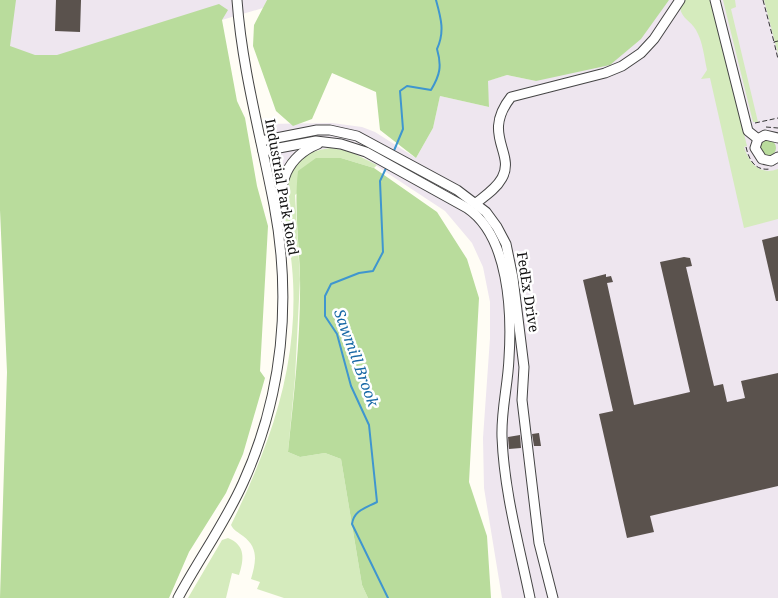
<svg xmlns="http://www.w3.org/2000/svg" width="778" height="598" font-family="'Noto Serif',serif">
<rect width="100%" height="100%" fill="#fffdf5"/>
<g fill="#eee6ef">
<polygon points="6,0 267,0 263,8 23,78 3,43"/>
<polygon points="669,0 778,0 778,598 502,598 484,488 483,438 490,338 490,302 483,267 472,243 445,211 363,157 331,148 312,151 283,200 265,124 332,123 362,127 375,132 416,158 433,128 440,96 489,107 487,81 507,75 536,81"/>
</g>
<g fill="#d5ebbd">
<path d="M685 0H711L747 146 744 147C749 163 760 176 778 169V219L744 228 710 78 701 79 707 70C704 57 703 42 696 30 691 21 682 19 680 8Z"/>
<polygon points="723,0 735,0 736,7 731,9 758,122 753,122"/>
<polygon points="764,0 778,0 778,54"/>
<path d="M331 148 349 151 377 165 374 168 341 158 295 195 300 279 295 378 288 452 300 457 325 453 341 459 362 585 368 598H284L257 589 260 582 251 579C256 562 259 548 243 536 238 532 234 531 231 525 261 463 286 401 292 332 294 310 294 288 292 267 290 242 277 196 288 174 297 156 314 150 331 148Z"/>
<path d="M228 538C246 545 244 560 239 575L232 573 226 598H188L222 540Z"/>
</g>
<g fill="#b9dc9c">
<polygon points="0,0 16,0 10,46 35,55 57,55 219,4 228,10 222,20 237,101 245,118 257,186 268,226 260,371 265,378 243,454 226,493 189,552 169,598 0,598 7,372 0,210"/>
<polygon points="267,0 669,0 641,39 610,65 536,81 507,75 488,81 489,107 440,96 433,128 416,158 380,130 376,92 332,73 312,119 293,126 276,111 253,46 254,25"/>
<circle cx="768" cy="148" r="8"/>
<path d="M316 158H341L374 168 437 212 467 259 479 298 469 482 487 536 491 598H368L362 585 341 459 325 453 300 457 288 452C294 394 301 335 300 277 299 241 294 207 298 171Z"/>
</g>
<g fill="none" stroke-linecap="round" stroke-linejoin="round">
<g stroke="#3f96cf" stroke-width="2">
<path d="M393 153 403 129 400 91 407 86 431 90C440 75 442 66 437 49 445 32 441 18 436 0"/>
<path d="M387 166 380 181 383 252 373 271 359 273 331 284 325 296V316L337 334 351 386 369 425 377 502C366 508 354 510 352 524L388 598"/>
</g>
</g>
<g fill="#5a524d">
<polygon points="56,0 81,0 80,32 55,31"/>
<polygon points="778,236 778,301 776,301 762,240"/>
<polygon points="684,257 690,258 692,266 686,267 714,386 723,384 727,402 745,398 741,381 778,373 778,486 650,516 654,532 627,538 599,414 613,411 583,280 606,274 606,277 611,276 613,282 607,283 634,405 690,392 660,262"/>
<polygon points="539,433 541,446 534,446 532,434"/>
<polygon points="520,435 521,448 509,449 508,437"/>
</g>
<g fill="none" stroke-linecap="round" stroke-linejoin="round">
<defs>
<g id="minor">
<polyline points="715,0 748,131 758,139"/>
<polyline points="778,138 765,135 758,139 755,148 762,159 771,161 778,157"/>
<polyline points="261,141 317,130 330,130 357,136 457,190 486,212 497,227 506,244 513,278 524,367 522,400 539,543 553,598"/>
<path d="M263 151 316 141 341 144 366 152 467 208C509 236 512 312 509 358 508 385 501 410 502 437 504 491 519 545 530 598"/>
<path d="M476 203C485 196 496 189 502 178 516 153 481 135 511 97L605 73 622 66 641 53 654 39 680 0"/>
<path d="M280 214C279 183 286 157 318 144"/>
<path d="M178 598C199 559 225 523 243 483 283 395 292 299 274 205 261 137 242 69 237 0"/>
</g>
</defs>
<use href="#minor" stroke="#444" stroke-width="11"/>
<g stroke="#333" stroke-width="1" stroke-dasharray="5 2.5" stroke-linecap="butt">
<polyline points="763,0 774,42"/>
<polyline points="778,41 774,42 778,59"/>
<polyline points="755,123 778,118"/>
<polyline points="766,127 778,128"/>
<path d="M746 147C749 160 755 171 770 169"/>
</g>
<use href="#minor" stroke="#fff" stroke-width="9"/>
</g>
<g text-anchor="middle" stroke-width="5" stroke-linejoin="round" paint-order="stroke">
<g font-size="14" fill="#111" stroke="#fff">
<text transform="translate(282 187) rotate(80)" y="5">Industrial Park Road</text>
<text transform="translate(528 292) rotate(81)" y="5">FedEx Drive</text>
</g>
<g font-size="15" font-style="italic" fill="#1768a6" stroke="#fff">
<text transform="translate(356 358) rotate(70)" y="5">Sawmill Brook</text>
</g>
</g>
</svg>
